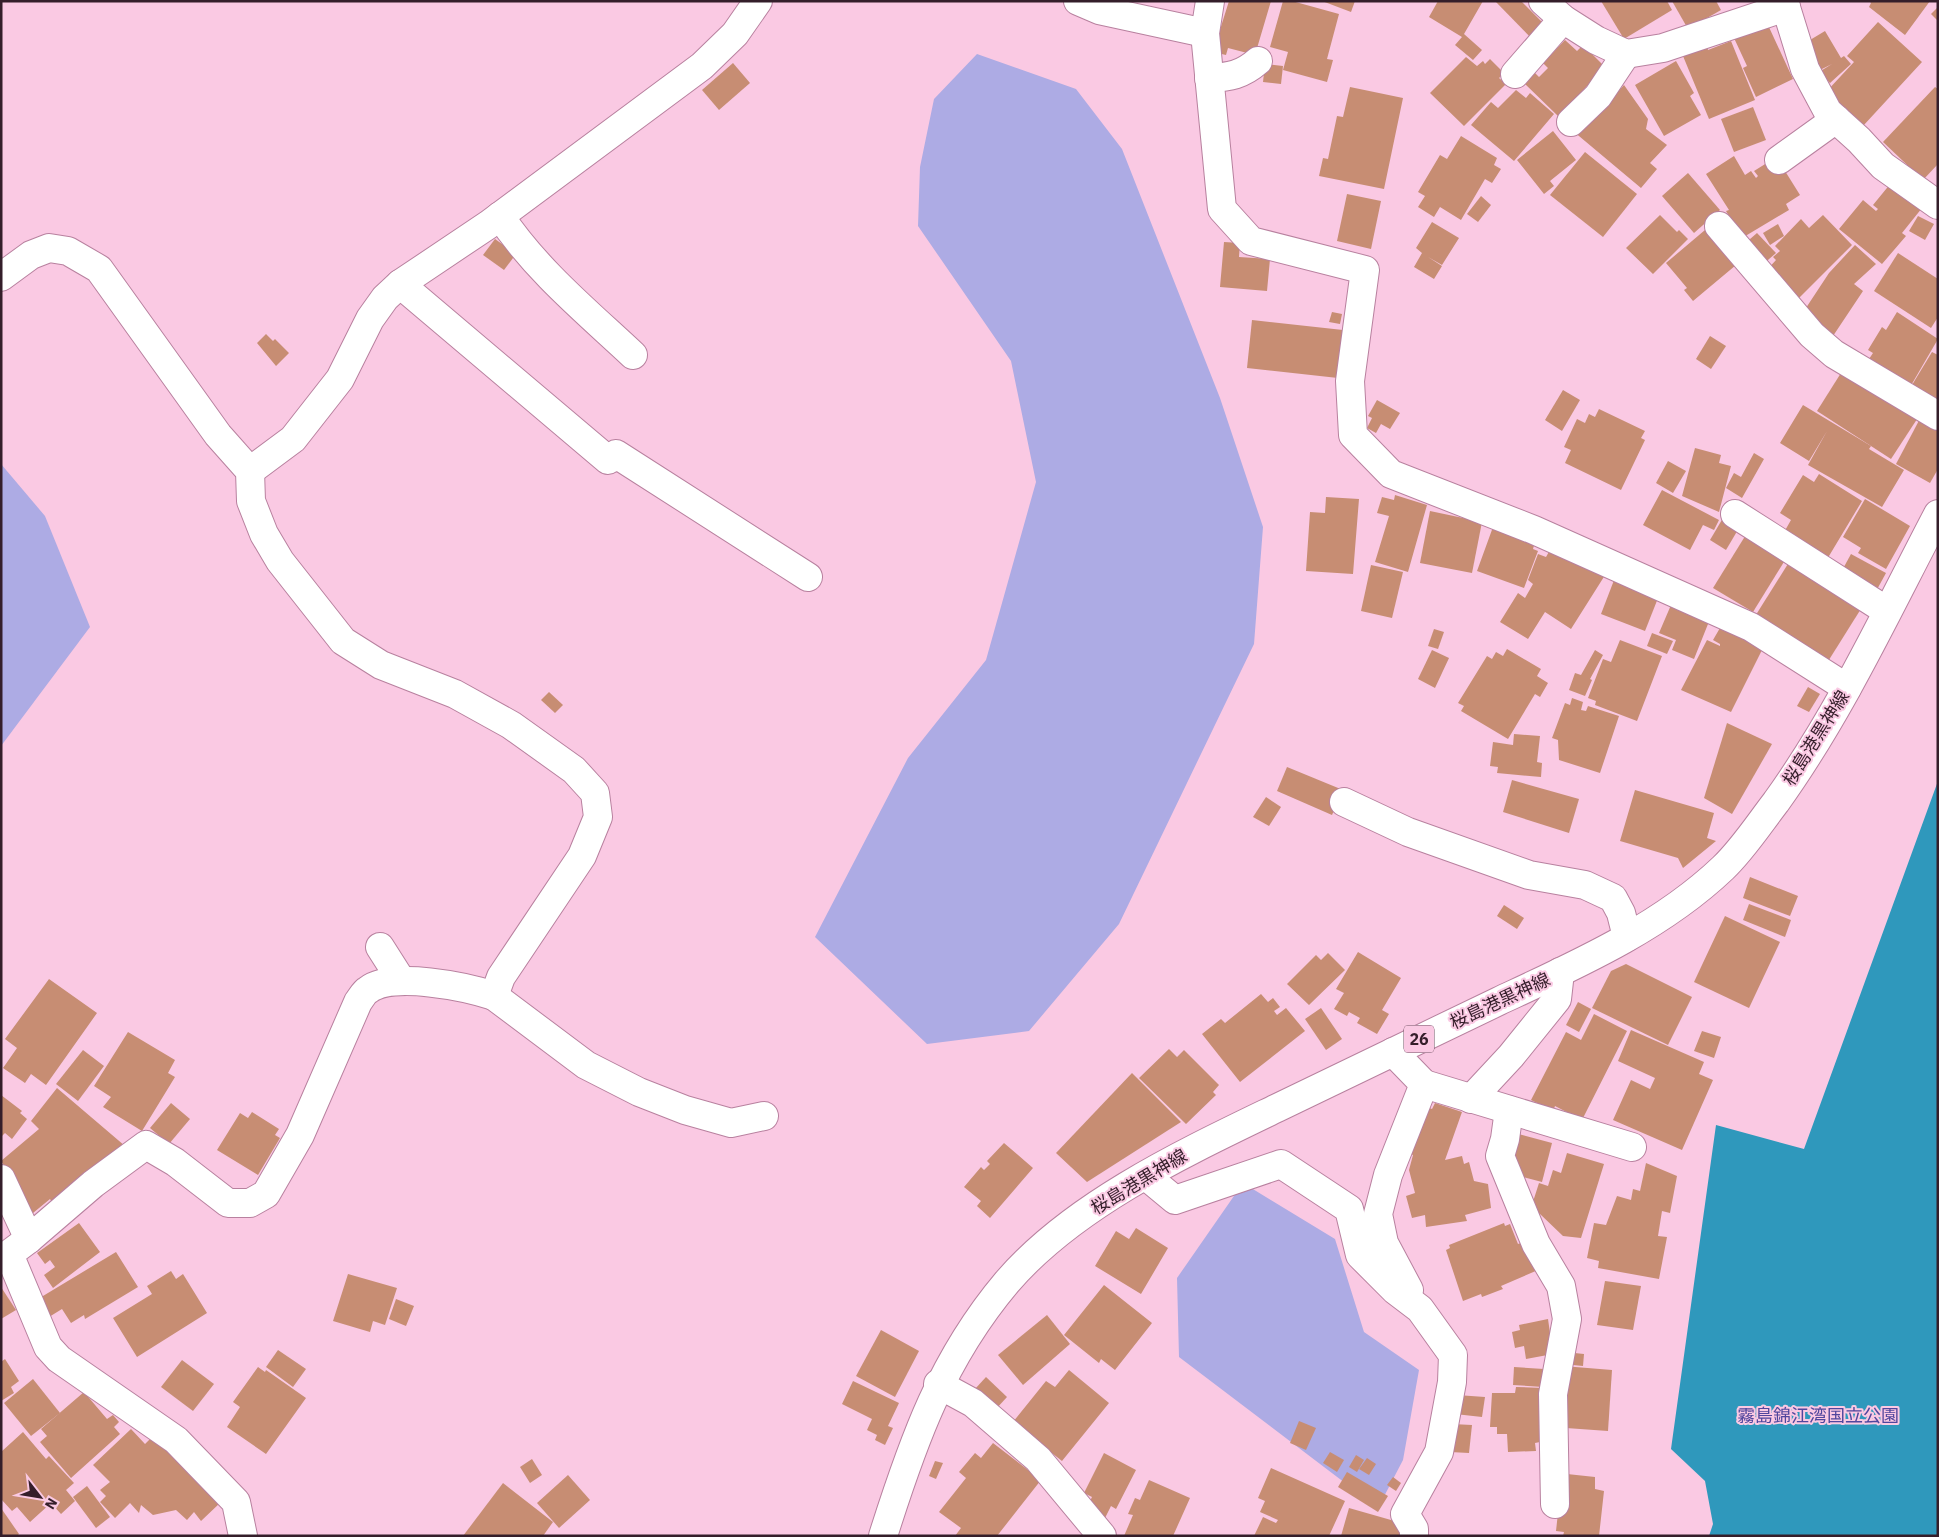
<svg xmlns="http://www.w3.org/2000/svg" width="1939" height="1537" font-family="'IBM Plex Sans','Noto Sans JP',sans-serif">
<rect width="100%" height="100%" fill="#fac9e3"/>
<g fill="#adabe4">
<polygon points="977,54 1076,89 1122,149 1220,398 1263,527 1254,644 1119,924 1029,1031 927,1044 815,937 908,758 986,660 1036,482 1011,361 918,226 920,167 934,99"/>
<polygon points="1,464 45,516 90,627 1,746"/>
<polygon points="1243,1183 1335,1239 1364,1332 1419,1370 1403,1460 1378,1508 1179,1357 1177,1278"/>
</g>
<polygon fill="#2f98bc" points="1938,781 1938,1536 1709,1536 1713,1524 1705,1481 1671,1449 1716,1125 1804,1149"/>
<g fill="#c78d73">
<polygon points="1229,1 1271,1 1255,55 1228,48 1226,55 1213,52"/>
<polygon points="1283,1 1292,1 1339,14 1327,59 1333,60 1327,82 1283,70 1288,52 1270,47"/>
<polygon points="1322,1 1355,1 1351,12"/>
<polygon points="1438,1 1483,1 1464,34 1482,50 1473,60 1455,45 1462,37 1429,17"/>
<polygon points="1495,1 1521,1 1548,28 1535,42"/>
<polygon points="1601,1 1667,1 1672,10 1624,39"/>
<polygon points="1672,1 1716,1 1721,10 1688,29"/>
<polygon points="1869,1 1930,1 1905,35 1869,7 1871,3"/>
<polygon points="1938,7 1938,21 1931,14"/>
<polygon points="1878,22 1922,62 1863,126 1826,92 1854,62 1847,56"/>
<polygon points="1768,25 1793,79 1756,97 1743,68 1747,66 1734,38 1752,28 1754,32"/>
<polygon points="1825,31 1841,58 1844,56 1851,64 1830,83 1819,72 1832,64 1820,70 1805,43"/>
<polygon points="1565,40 1577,51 1583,45 1610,72 1596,76 1559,117 1521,80 1531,69 1539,77 1548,68 1543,63"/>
<polygon points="1731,41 1755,100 1709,119 1683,56 1707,46 1708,50"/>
<polygon points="1466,57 1477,66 1483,61 1485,64 1490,59 1504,73 1499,78 1506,84 1464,126 1430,93"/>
<polygon points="1676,61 1694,93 1690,96 1701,115 1664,136 1635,85"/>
<polygon points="733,63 750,83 719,110 702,90"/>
<polygon points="1265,64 1283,66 1281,84 1263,82"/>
<polygon points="1624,85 1648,119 1646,129 1667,145 1650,163 1657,169 1641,188 1573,131 1605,106"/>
<polygon points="1350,87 1403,98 1384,189 1319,176 1323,158 1328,159 1337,116 1343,117"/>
<polygon points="1935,87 1938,89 1938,164 1923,180 1883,142"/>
<polygon points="1516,90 1526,98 1530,93 1554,114 1514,161 1471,125 1491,102 1498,108"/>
<polygon points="1753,107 1766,140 1734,152 1721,119"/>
<polygon points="1553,131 1576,160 1550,181 1554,186 1544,194 1517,160"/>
<polygon points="1461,136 1497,158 1494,165 1501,169 1492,183 1485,179 1461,220 1440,207 1434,217 1418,207 1425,196 1418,192 1440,155 1447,159"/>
<polygon points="1585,152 1637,194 1603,237 1550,195"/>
<polygon points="1734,156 1745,175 1751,171 1756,178 1758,176 1754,171 1770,161 1780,163 1800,195 1786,204 1789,210 1742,238 1726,211 1729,210 1706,174"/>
<polygon points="1688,173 1720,210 1694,233 1662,196"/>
<polygon points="1891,183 1922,208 1902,233 1906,236 1882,264 1839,229 1863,200 1876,211 1878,209 1873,205"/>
<polygon points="1347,194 1381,201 1371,249 1337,241"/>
<polygon points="1481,196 1491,205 1478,222 1467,214"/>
<polygon points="1660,215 1677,232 1679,230 1688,239 1653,274 1626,248"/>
<polygon points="1823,215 1852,245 1795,302 1765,272 1776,260 1773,257 1780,251 1775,246 1801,219 1809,228"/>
<polygon points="1918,216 1934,224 1925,240 1909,231"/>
<polygon points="1432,222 1459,238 1442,265 1428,257 1442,266 1434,279 1414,267 1422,253 1416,248"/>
<polygon points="1778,224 1784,236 1770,245 1763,233"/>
<polygon points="1705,230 1713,240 1742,260 1693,301 1684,290 1687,288 1666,263"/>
<polygon points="1757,233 1776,253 1761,266 1742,246"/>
<polygon points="495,239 516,254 504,270 483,255"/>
<polygon points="1224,242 1240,243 1239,257 1270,259 1267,291 1220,287"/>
<polygon points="1855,245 1876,264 1854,284 1863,291 1829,342 1800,317 1829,273"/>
<polygon points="1898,253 1938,279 1938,317 1931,328 1874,291"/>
<polygon points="1332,312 1342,314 1340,324 1329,322"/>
<polygon points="1897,312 1938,339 1906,394 1867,362 1873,353 1868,350 1882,327 1886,330"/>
<polygon points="1252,320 1343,330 1338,378 1247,368"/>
<polygon points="266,334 273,341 275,339 289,353 276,366 257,343"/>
<polygon points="1710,336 1726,346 1711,369 1696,359"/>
<polygon points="1932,352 1938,355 1938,412 1912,385"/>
<polygon points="1846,365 1921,413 1891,459 1817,411"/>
<polygon points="1563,390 1580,400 1562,431 1545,420"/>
<polygon points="1377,400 1400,413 1390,429 1381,424 1376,433 1367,428 1372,418 1368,416"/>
<polygon points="1803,405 1871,446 1869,449 1904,470 1882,507 1808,465 1827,431 1809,461 1780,443"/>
<polygon points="1599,409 1645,431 1641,438 1645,440 1621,490 1565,463 1571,450 1564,447 1577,419 1585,423 1589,414 1595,417"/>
<polygon points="1923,413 1938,421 1938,469 1930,483 1896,464"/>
<polygon points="1695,448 1721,455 1719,463 1731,466 1719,512 1682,496"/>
<polygon points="1754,453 1764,459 1742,498 1726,488 1734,473 1741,477"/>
<polygon points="1668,461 1686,471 1673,493 1656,483"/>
<polygon points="1819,474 1862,501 1826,561 1783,534 1791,520 1780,513 1803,475 1814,482"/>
<polygon points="1662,490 1719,520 1714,530 1703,525 1690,550 1643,525"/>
<polygon points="1395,495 1427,505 1408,572 1375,562 1389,516 1377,513 1382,497 1394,500"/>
<polygon points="1326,497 1359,499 1353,574 1306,571 1310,512 1325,513"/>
<polygon points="1865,499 1910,526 1886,569 1858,553 1861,548 1843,537"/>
<polygon points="1430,511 1482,522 1472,573 1420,563"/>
<polygon points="1723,518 1739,528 1726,550 1710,540"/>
<polygon points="1493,527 1535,542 1533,549 1538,551 1524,588 1477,571"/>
<polygon points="1747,533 1787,557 1753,612 1713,588"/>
<polygon points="1550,550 1607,572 1571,629 1545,612 1528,639 1500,622 1518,593 1525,598 1533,584 1528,580 1538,554 1546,557"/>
<polygon points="1851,554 1886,573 1874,595 1839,576"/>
<polygon points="1791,559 1864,604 1827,663 1754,618"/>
<polygon points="1371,565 1403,572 1392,618 1361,611"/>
<polygon points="1616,575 1660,593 1645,631 1601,614"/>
<polygon points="1674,598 1712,614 1694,659 1672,650 1676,640 1659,633"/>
<polygon points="1724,621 1764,646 1731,712 1681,690 1707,640 1720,646 1720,644 1713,640"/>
<polygon points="1434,629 1444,632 1438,649 1428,646"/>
<polygon points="1652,633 1673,641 1667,654 1647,646"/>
<polygon points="1620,640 1662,656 1637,721 1595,705 1596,701 1588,698 1603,659 1611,662"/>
<polygon points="1507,649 1541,669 1537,676 1548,683 1540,697 1535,694 1508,739 1461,711 1464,706 1458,703 1487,656 1492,659 1496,652 1503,656"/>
<polygon points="1432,650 1449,658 1435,688 1418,679"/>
<polygon points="1595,650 1603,655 1590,679 1592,680 1585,696 1569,690 1575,673 1581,675"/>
<polygon points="1808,687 1820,694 1809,712 1797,706"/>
<polygon points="549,692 563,705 555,713 541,700"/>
<polygon points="1572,698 1583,702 1581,710 1586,711 1588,706 1619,716 1600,773 1559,760 1558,740 1552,738 1565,703 1570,705"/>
<polygon points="1727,723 1772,744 1732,814 1704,798"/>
<polygon points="1514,734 1540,736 1537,762 1542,763 1541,777 1497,773 1498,767 1490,766 1493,742 1513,745"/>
<polygon points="1287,767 1343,790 1332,815 1277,791"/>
<polygon points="1512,780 1579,799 1569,833 1503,812"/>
<polygon points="1635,790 1714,813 1707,838 1716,841 1683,868 1678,858 1620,841"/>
<polygon points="1266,797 1281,807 1269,826 1253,817"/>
<polygon points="1750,877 1798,896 1790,916 1743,898"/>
<polygon points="1749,904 1791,920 1785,937 1743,920"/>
<polygon points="1504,905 1524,918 1517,929 1497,916"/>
<polygon points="1725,916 1780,942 1749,1008 1694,982"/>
<polygon points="1358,952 1401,978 1382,1010 1389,1014 1377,1034 1357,1023 1360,1018 1349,1012 1347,1016 1334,1009 1344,993 1336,989"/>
<polygon points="1328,953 1345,970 1309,1005 1287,984 1316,955 1321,960"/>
<polygon points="1626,964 1692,997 1668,1045 1592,1008 1611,971"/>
<polygon points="49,979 97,1013 46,1085 31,1074 25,1083 3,1068 17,1048 5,1039"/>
<polygon points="1261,994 1268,1002 1273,998 1280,1007 1274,1011 1277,1015 1286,1008 1305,1031 1240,1082 1202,1034 1221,1019 1225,1023"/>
<polygon points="1578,1002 1591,1009 1579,1032 1566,1025"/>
<polygon points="1321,1008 1342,1039 1326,1050 1305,1019"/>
<polygon points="1594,1014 1627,1031 1582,1120 1555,1106 1553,1111 1531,1100 1566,1032 1581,1040"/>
<polygon points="1631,1030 1704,1062 1699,1074 1713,1080 1682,1150 1613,1120 1631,1080 1650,1089 1655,1078 1618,1061"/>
<polygon points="1702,1031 1721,1037 1714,1058 1694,1051"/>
<polygon points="128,1032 175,1060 168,1073 175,1077 142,1131 103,1107 111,1097 94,1086"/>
<polygon points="1169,1049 1177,1057 1184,1050 1219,1085 1213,1092 1216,1095 1186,1124 1139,1078"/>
<polygon points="83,1050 104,1066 78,1101 56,1084"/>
<polygon points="1132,1073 1181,1122 1087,1182 1056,1153"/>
<polygon points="57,1088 125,1146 54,1206 50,1199 33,1213 10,1185 15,1181 1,1161 39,1129 31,1121"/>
<polygon points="1,1095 22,1111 20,1113 27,1119 12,1139 5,1133 1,1137"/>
<polygon points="171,1103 190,1119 169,1144 150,1128"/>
<polygon points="1435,1103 1462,1112 1445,1160 1462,1156 1464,1164 1469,1162 1474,1181 1488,1184 1491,1208 1465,1215 1467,1221 1426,1227 1425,1215 1412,1218 1406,1196 1415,1193 1409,1170 1413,1155 1406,1152 1427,1107 1432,1109"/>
<polygon points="252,1112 279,1129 275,1135 280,1138 258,1175 217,1150 240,1113 248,1118"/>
<polygon points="1511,1132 1552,1143 1542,1182 1512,1174"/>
<polygon points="1004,1143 1033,1168 990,1218 977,1206 981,1201 964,1187 981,1167 984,1170 990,1164 987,1161"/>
<polygon points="1567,1153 1604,1164 1581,1238 1563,1236 1540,1214 1530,1211 1539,1183 1548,1186 1553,1170 1561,1173"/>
<polygon points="1646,1163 1677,1176 1670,1213 1662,1211 1658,1236 1667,1237 1659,1279 1598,1268 1599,1261 1587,1258 1594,1223 1606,1225 1617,1196 1631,1200 1633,1189 1640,1191"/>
<polygon points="79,1223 100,1252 53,1288 44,1275 55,1267 50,1260 45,1264 37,1253"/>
<polygon points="1504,1223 1505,1226 1510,1224 1518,1244 1527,1241 1538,1270 1501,1286 1503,1289 1482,1297 1481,1294 1463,1301 1446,1250 1450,1248 1449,1245"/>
<polygon points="1136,1228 1168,1248 1141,1294 1095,1266 1116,1231 1129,1239"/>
<polygon points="116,1252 138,1287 85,1319 84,1315 71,1323 62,1309 49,1317 38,1299"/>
<polygon points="171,1271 176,1279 183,1274 207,1313 137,1357 113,1318 152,1294 147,1286"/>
<polygon points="348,1274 397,1288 385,1325 373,1321 370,1332 333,1321"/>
<polygon points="1605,1281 1641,1286 1633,1330 1597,1325"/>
<polygon points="1104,1285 1152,1323 1115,1370 1101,1359 1099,1363 1064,1335"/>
<polygon points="1,1287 16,1310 1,1319"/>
<polygon points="396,1299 414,1306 406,1326 389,1319"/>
<polygon points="1047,1315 1070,1344 1023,1385 998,1355"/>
<polygon points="1548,1319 1553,1354 1526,1359 1524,1346 1515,1348 1512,1332 1520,1330 1519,1325"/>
<polygon points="881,1330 919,1351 895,1397 856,1376"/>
<polygon points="278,1350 306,1369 293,1387 266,1367"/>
<polygon points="1565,1352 1584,1354 1583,1366 1563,1364"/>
<polygon points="5,1359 19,1381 11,1387 14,1393 1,1401 1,1362"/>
<polygon points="182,1360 214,1384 193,1411 161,1387"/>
<polygon points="1563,1366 1612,1370 1608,1431 1566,1428"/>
<polygon points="258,1367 265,1372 266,1370 306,1398 266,1454 227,1427 240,1407 233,1402"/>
<polygon points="1514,1367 1544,1369 1543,1387 1513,1385"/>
<polygon points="1069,1370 1109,1403 1062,1461 1013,1422 1046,1381 1055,1387"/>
<polygon points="986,1377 1007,1397 996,1409 975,1389"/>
<polygon points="33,1379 60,1413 31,1436 4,1403"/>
<polygon points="853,1381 899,1403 888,1426 893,1428 885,1445 875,1440 877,1435 867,1430 872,1419 842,1404"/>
<polygon points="1516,1387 1544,1388 1544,1403 1539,1403 1540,1442 1535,1443 1536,1451 1508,1452 1507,1434 1497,1434 1497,1427 1490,1427 1492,1393 1515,1393"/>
<polygon points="84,1392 107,1419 113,1415 119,1422 114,1427 120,1434 71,1478 40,1442 47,1436 41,1429"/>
<polygon points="1457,1395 1485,1397 1482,1417 1455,1414"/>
<polygon points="1299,1421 1316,1428 1306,1450 1290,1443"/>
<polygon points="1452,1424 1472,1425 1469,1453 1450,1452"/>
<polygon points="131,1429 145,1444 151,1438 180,1459 221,1502 201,1521 194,1512 187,1520 176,1510 153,1515 141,1505 139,1513 130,1503 115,1518 100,1502 106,1496 100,1490 110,1482 93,1465"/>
<polygon points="23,1432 46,1459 49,1456 74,1483 66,1490 75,1501 61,1514 51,1503 30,1522 17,1507 12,1511 1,1499 1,1452"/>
<polygon points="993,1443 1041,1480 997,1536 955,1536 961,1528 939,1512 966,1478 959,1472 975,1453 981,1458"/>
<polygon points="1330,1452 1344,1460 1337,1472 1323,1463"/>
<polygon points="1104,1453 1136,1470 1116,1509 1111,1506 1104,1520 1088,1505 1092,1497 1084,1493"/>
<polygon points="1356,1455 1364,1460 1357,1472 1349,1467"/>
<polygon points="1367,1458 1376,1464 1369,1475 1359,1469"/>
<polygon points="532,1459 542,1475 530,1483 520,1467"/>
<polygon points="935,1461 943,1463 936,1479 929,1476"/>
<polygon points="1271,1468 1345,1501 1329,1536 1254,1536 1263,1517 1276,1523 1278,1520 1260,1512 1265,1501 1258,1498"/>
<polygon points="1347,1472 1388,1496 1378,1512 1338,1487"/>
<polygon points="1567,1474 1595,1477 1595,1489 1604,1491 1599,1536 1563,1536 1564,1532 1556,1531 1561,1486"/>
<polygon points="568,1475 590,1500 559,1528 537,1503"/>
<polygon points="1393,1477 1401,1483 1396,1491 1387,1485"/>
<polygon points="1149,1480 1190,1498 1173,1536 1124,1536 1133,1515 1128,1514 1135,1498 1140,1500"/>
<polygon points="503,1483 553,1522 543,1536 463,1536"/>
<polygon points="87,1486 110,1517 96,1528 73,1497"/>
<polygon points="1,1508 19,1534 17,1536 1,1536"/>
<polygon points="1349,1508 1405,1524 1402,1536 1341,1536"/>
</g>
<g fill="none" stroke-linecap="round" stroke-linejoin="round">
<defs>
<g id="minor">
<polyline points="1078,1 1099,10 1205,33"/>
<polyline points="1210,1 1205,33 1222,209 1251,241 1365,270 1350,381 1353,435 1391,474 1534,530 1751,627 1847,688"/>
<polyline points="1543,1 1563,19 1596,40 1626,54 1663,48 1786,7"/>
<polyline points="1784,1 1805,69 1828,112 1859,140 1883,166 1938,205"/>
<polyline points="1515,74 1563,19"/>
<path d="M1209 78C1230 77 1242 75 1258 61"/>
<polyline points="1571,122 1598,96 1626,54"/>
<polyline points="1779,160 1836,119"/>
<path d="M500 216C536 270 586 311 633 355"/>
<polyline points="1719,226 1812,335 1834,354 1938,416"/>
<path d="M1 277 31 255 49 248 68 251 99 269 218 435 250 471 251 501 264 534 280 561 343 641 381 665 455 694 511 725 574 770 595 793 598 817 582 856 501 977 494 996C467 987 392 971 368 990 364 992 361 998 358 1002L300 1135 266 1194 250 1203H228L175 1162 146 1145 93 1184 29 1239 9 1254 48 1347 59 1359 176 1440 236 1502 243 1536"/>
<polyline points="400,284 608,460 616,454 808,577"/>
<polyline points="250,471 293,439 340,379 370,319 385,298 400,284 488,225 702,66 735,34 758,1"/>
<polyline points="1735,514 1887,611"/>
<polyline points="1344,802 1408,832 1529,875 1585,885 1613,898 1621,913 1627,937"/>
<polyline points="380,947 401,980"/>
<polyline points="494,996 586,1065 639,1092 685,1110 731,1123 764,1116"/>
<polyline points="1393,1052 1424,1084 1388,1175 1378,1214 1384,1243 1409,1290"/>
<polyline points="1424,1084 1632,1147"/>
<polyline points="1471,1099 1511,1056 1557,999 1560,972"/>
<polyline points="1509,1110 1505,1139 1500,1156 1536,1244 1561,1286 1567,1319 1553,1394 1555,1504"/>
<polyline points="1146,1176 1175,1200 1281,1164 1349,1209 1360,1255 1395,1290 1420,1309 1453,1355 1452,1382 1439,1452 1405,1514 1414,1529 1414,1536"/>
<polyline points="1,1179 29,1239"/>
<polyline points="938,1384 973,1403 1038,1459 1102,1536"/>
</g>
<path id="major" d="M883 1536C913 1441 942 1359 1007 1282 1074 1204 1186 1152 1277 1108 1351 1072 1425 1037 1499 1001 1576 965 1660 928 1723 868 1743 849 1759 824 1776 802 1840 713 1887 611 1938 514"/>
</defs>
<use href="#minor" stroke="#b8819f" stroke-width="30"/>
<use href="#major" stroke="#b8819f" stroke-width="30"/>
<use href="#minor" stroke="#fff" stroke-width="28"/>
<use href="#major" stroke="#fff" stroke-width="28"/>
</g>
<g text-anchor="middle" stroke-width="4" stroke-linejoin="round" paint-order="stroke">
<rect fill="#fac9e3" stroke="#6f5162" stroke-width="1" x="1404" y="1025.5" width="30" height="27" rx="4"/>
<g font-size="16" font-weight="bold" fill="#341e2a">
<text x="1419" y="1045">26</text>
</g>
<g font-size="18" fill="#341e2a" stroke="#fac9e3">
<text transform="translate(1816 738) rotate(-58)" y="6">桜島港黒神線</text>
<text transform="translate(1500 1001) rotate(-25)" y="6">桜島港黒神線</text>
<text transform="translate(1139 1182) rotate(-31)" y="6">桜島港黒神線</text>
</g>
<g font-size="18" fill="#51469d" stroke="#fac9e3">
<text x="1818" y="1422">霧島錦江湾国立公園</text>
</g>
</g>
<rect width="1939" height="1537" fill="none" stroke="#341e2a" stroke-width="5"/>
<g transform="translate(40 1497) rotate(121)" stroke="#fac9e3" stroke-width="4" paint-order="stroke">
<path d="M0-4L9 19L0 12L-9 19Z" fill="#341e2a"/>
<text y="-8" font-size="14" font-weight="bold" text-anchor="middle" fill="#341e2a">N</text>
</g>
</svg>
